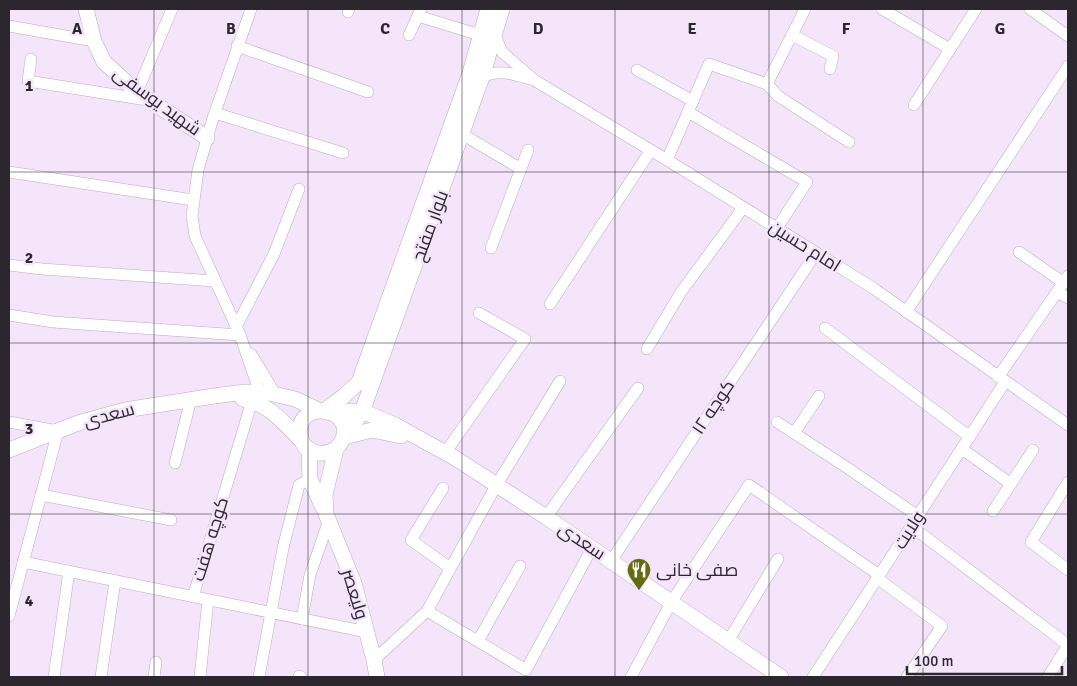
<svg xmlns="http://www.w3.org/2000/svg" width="1077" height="686" font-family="Signika,Cairo,sans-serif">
<rect width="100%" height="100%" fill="#f4e5fb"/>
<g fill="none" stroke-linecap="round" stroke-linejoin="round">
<defs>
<g id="minor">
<polyline points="251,9 213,118 198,170 192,216 195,236 240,335 260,393"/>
<polyline points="882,9 950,49"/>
<polyline points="1030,9 1068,36"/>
<polyline points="348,12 349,9"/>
<polyline points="418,16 480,35"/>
<polyline points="9,26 94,41"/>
<polyline points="409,35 421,9"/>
<polyline points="495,35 502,52 534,80 677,166 873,288 1068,425"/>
<polyline points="792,35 833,56 830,69"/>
<polyline points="237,46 368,92"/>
<polyline points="31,59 28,81 147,100"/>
<polyline points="637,70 693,101"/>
<path d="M482 77C499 69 513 74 530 79"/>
<polyline points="767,84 778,96 849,142"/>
<polyline points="137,92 172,9"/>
<polyline points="914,105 976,9"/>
<polyline points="688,112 807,182 777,228"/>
<polyline points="215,113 343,153"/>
<polyline points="462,134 521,169"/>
<polyline points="667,160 709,64 767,84 805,9"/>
<polyline points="9,172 193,200"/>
<polyline points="491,248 528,150"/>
<polyline points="1019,252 1064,283"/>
<polyline points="9,265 42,269 215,281"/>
<polyline points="1057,292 1068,298"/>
<polyline points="550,304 651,150"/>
<polyline points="906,312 1068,66"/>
<polyline points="9,315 53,322 240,335"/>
<polyline points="236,327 274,254 299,189"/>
<polyline points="825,328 970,437"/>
<polyline points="647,349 681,292 743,208"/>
<polyline points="251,354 276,395"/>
<polyline points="998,377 1068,276"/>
<polyline points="9,422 58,431 9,616"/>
<polyline points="777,422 846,467 918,516"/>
<polyline points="794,433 819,396"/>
<polyline points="962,449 1011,484"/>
<polyline points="445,453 525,339 479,313"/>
<polyline points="175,463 191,399"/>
<polyline points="1068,482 1031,542 1068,570"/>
<polyline points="443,488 411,540 450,568"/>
<polyline points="41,495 171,520"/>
<polyline points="993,511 1033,450"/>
<polyline points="546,517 638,388"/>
<polyline points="911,526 1068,645"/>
<polyline points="611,561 816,253"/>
<polyline points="23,562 367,632"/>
<polyline points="877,578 942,626 907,677"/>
<polyline points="193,597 252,401"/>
<polyline points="427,611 497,484 560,381"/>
<polyline points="302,619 310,575 329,520"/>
<polyline points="478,641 520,566"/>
<polyline points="728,641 778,559"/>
<polyline points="374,660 427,611 526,670 592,548"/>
<polyline points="299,676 301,677"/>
<polyline points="54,677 69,571"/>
<polyline points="101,677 115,581"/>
<polyline points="154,677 156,662"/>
<polyline points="200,677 208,600"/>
<polyline points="259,677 283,548 299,485 310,479"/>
<polyline points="631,677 672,601 749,485 879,575"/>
<polyline points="813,677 1005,382"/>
<polyline points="1048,677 1068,645"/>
</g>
<g id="tertiary">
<polyline points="86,9 94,41 104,62 137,92 207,138"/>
<path d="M243 399C268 403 284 423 301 440"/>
<polyline points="325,410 362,412 369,414 395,425 455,458 546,517 781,677"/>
<polyline points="325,410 344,396 359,382 470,73 488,9"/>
<polyline points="344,437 362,412 482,77 502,9"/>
<polyline points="344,437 372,430 401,436"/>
<polyline points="309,449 310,479 323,508"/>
<path d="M336 449C324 456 305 455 301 438 291 393 370 410 336 449L325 495 326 514 354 583 374 660 377 677"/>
<polyline points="9,450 78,423 125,410 214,396 245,392 269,393 295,399 318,410"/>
</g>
</defs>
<use href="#minor" stroke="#b9abbf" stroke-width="12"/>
<use href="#tertiary" stroke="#b9abbf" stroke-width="16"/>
<use href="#minor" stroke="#fff" stroke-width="11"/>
<use href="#tertiary" stroke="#fff" stroke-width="15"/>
</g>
<path fill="none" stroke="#2c272f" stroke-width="1" stroke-opacity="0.55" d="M154 9V677M308 9V677M462 9V677M615 9V677M769 9V677M923 9V677M9 172H1068M9 343H1068M9 514H1068"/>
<defs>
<symbol id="restaurant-pin" viewBox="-11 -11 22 30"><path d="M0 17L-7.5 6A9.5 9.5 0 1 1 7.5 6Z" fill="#656c10" stroke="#f4e5fb"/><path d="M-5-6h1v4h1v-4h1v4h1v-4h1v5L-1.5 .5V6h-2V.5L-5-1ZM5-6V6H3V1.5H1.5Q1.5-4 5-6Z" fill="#fff"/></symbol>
</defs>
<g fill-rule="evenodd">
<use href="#restaurant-pin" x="625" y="556" width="28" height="38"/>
</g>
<g text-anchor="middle" stroke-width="5" stroke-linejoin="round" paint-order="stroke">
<g font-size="18" fill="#2c272f" stroke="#f4e5fb">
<text transform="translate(157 101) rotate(36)" y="6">شهید یوسفی</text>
<text transform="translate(430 226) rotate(-70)" y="6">بلوار مفتح</text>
<text transform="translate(805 246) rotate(32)" y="6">امام حسین</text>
<text transform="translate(713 407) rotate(-56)" y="6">کوچه ۱۲</text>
<text transform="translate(109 415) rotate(-15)" y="6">سعدی</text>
<text transform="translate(909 530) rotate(-57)" y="6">ولایت</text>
<text transform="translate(210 539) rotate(-73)" y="6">کوچه هفت</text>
<text transform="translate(582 541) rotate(34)" y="6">سعدی</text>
<text transform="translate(355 594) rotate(73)" y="6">ولیعصر</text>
</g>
<g font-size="18" fill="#2c272f" stroke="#f4e5fb" text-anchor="start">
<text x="656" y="576">صفی خانی</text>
</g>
</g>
<g font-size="16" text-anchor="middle" font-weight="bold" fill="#2c272f" stroke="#f4e5fb" stroke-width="5" stroke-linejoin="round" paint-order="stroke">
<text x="77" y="34">A</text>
<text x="231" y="34">B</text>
<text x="385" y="34">C</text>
<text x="538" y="34">D</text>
<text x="692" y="34">E</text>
<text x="846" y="34">F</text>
<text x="1000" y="34">G</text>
<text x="29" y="91">1</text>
<text x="29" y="263">2</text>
<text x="29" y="434">3</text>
<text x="29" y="606">4</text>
</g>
<rect width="1077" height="686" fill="none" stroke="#2c272f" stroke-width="20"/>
<path d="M907 666v8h155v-8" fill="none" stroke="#2c272f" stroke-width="2.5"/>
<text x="914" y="666" font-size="15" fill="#2c272f" stroke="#f4e5fb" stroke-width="4" paint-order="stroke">100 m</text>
</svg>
